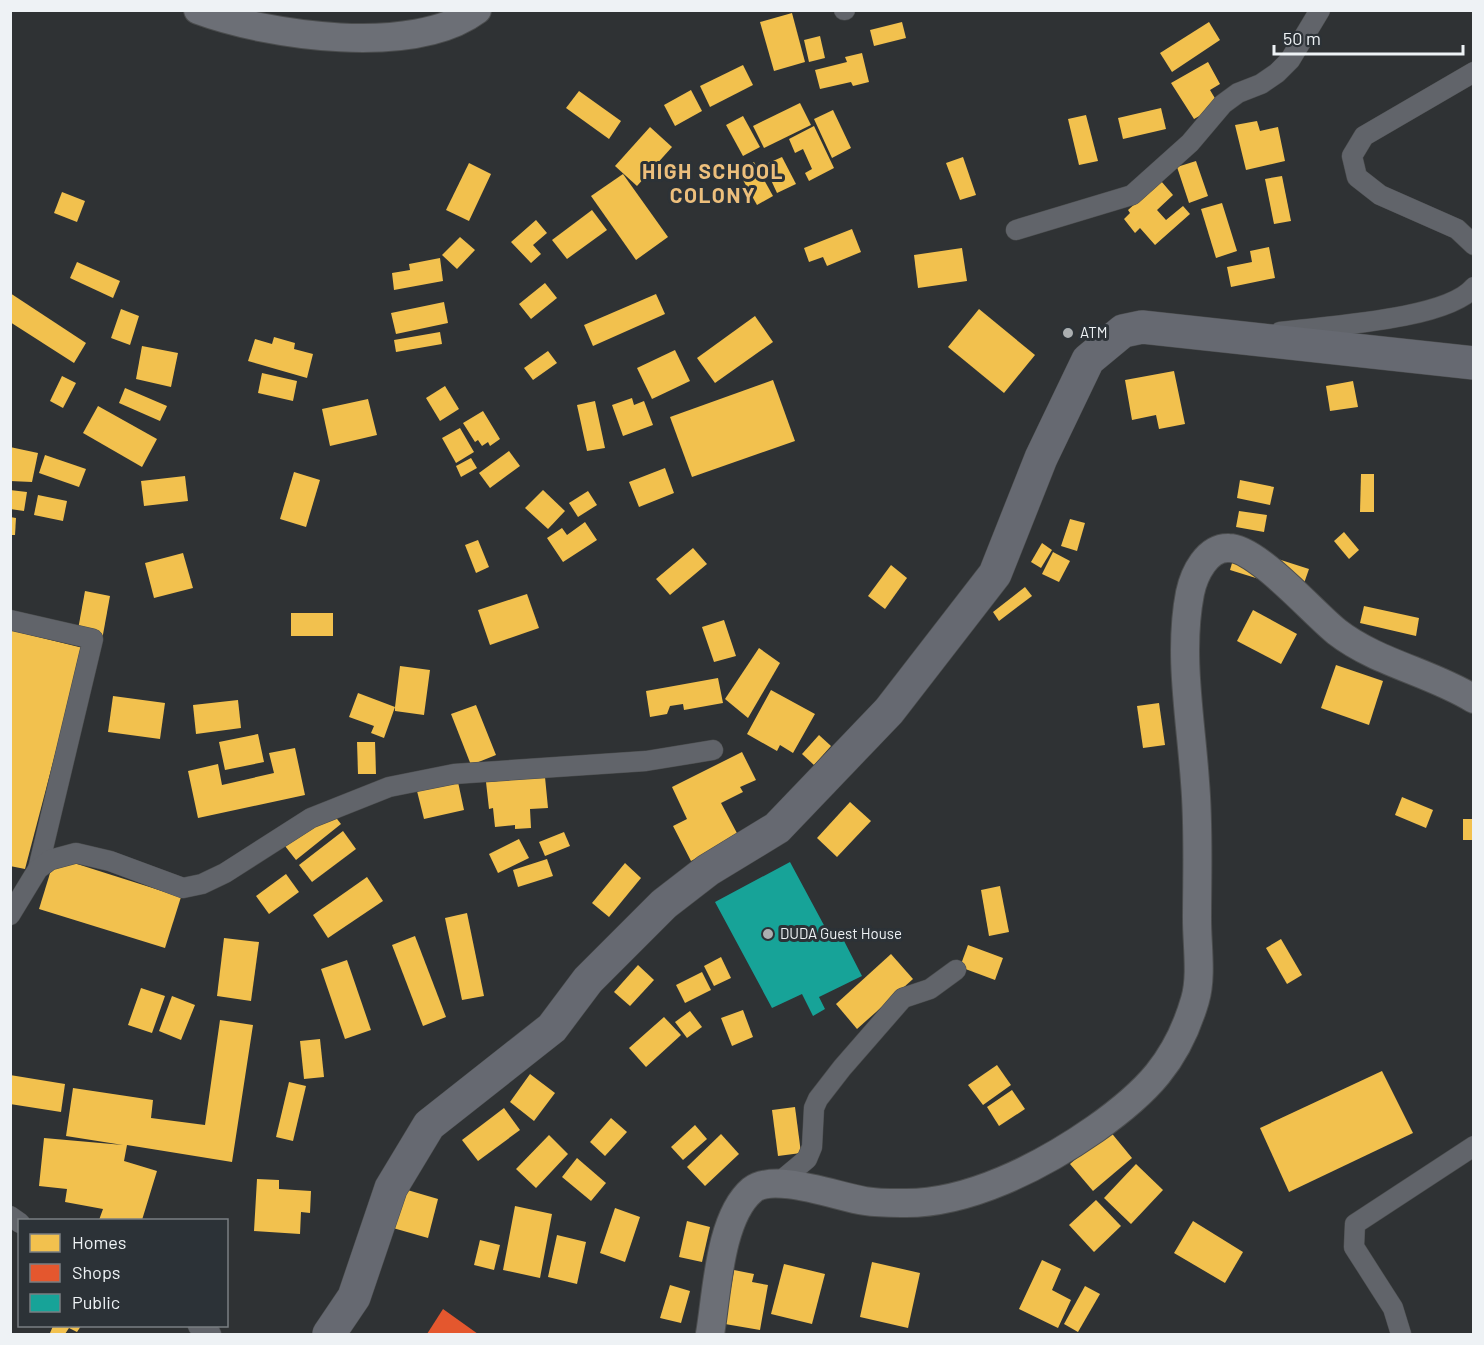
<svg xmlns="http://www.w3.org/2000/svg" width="1484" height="1345" font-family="Barlow,sans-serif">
<rect width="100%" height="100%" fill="#2f3234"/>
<g fill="#f2c14e">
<polygon points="792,13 805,62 774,71 760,22"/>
<polygon points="902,22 906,38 874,46 870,30"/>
<polygon points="1209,22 1220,40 1172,72 1160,53"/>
<polygon points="820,36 825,58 809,62 804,40"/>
<polygon points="862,53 869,82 853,86 851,82 820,89 815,70 847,62 845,57"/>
<polygon points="1208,62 1220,84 1210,90 1219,105 1194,119 1171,83"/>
<polygon points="743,65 753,85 710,107 700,86"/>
<polygon points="691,90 702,111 675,126 664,105"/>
<polygon points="579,91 621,121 609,139 566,108"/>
<polygon points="800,103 811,125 764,148 753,126"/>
<polygon points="1161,108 1166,129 1123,139 1118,118"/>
<polygon points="833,110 851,148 832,158 814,119"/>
<polygon points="1086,115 1098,161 1079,165 1068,119"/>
<polygon points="743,116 760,147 743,156 726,125"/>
<polygon points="1257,121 1260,131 1278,127 1285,161 1246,170 1235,125"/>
<polygon points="814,126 834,168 809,181 805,173 812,169 803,149 795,153 789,139"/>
<polygon points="650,127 672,147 637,186 615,166"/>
<polygon points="782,157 796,184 777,193 764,165"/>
<polygon points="963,157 976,195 960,200 946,163"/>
<polygon points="1196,161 1208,196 1189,203 1177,167"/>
<polygon points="754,162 773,196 757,205 738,171"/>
<polygon points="469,163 491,174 469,221 446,210"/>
<polygon points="623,174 668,237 636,260 591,196"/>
<polygon points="1282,176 1291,221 1274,224 1265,179"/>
<polygon points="1161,181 1173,195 1157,210 1166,220 1183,206 1190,214 1155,245 1140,228 1135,233 1124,219 1130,213 1128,210"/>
<polygon points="62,192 85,201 77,222 54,213"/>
<polygon points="1222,203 1237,251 1216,258 1201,209"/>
<polygon points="592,210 607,230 567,259 552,240"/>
<polygon points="536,220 547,233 533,245 541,254 531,263 511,242"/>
<polygon points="852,229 861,252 827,266 823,257 809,262 804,248"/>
<polygon points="460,237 475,250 457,269 442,255"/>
<polygon points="1269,247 1275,278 1231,287 1227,267 1252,262 1250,251"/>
<polygon points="962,248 967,281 918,288 914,255"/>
<polygon points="440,258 443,281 394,290 392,273 410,270 409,264"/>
<polygon points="77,262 120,281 113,298 70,278"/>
<polygon points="545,283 557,298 531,319 519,304"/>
<polygon points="10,293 86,343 74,363 10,322"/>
<polygon points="656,294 665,314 593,346 584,325"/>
<polygon points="444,302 448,323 396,334 391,313"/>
<polygon points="121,309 139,316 130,345 111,338"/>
<polygon points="979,309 1035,355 1004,393 948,347"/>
<polygon points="755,316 773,342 715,383 697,358"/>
<polygon points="440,332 442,344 396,352 394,340"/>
<polygon points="274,337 295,343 294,349 313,354 307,378 248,361 255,339 272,344"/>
<polygon points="142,346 178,353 171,387 136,379"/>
<polygon points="675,350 690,381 652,399 637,368"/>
<polygon points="548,351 557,363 533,380 524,368"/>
<polygon points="1174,371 1185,424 1159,429 1156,415 1132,420 1125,380"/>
<polygon points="262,373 297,381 293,401 258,393"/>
<polygon points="62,376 76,383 63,408 50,401"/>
<polygon points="773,380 795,441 692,477 670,417"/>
<polygon points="1353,381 1358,407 1330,411 1326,386"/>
<polygon points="445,386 459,409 440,421 426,398"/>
<polygon points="125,388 167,406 160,421 119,403"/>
<polygon points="632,398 634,405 644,401 653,425 623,436 612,405"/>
<polygon points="368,399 377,435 330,446 322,409"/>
<polygon points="595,401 605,448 587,451 577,405"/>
<polygon points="98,406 157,439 142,467 83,433"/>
<polygon points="483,411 500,439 490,446 488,442 482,446 478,440 475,442 463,423"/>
<polygon points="460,428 474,452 456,463 442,438"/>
<polygon points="10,447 38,453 32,482 10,481"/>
<polygon points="509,451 520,466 490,488 479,473"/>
<polygon points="45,455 86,469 79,487 39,473"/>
<polygon points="471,458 477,468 461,477 456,466"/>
<polygon points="665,468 674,493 639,507 629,482"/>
<polygon points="294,472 320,480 306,527 280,519"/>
<polygon points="1361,474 1374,474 1374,512 1360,512"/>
<polygon points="185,476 188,501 144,506 141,481"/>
<polygon points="1240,480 1274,487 1270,505 1237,498"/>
<polygon points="10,490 27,492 24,511 10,509"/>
<polygon points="543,490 565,511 548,529 525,508"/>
<polygon points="588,491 597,505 578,517 569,503"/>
<polygon points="38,495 67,501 63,521 34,515"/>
<polygon points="1239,511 1267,515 1264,532 1236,527"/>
<polygon points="10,517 16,518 15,535 10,535"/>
<polygon points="1070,519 1085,523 1077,551 1061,546"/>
<polygon points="585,522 597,540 563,562 547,538 562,528 567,535"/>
<polygon points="1344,532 1359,550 1349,559 1334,541"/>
<polygon points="478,540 489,567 476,573 465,545"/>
<polygon points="1042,543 1052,550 1041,568 1031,562"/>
<polygon points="1237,546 1309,569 1301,592 1230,570"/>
<polygon points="693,548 707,564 670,595 656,579"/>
<polygon points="1053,552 1070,561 1059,582 1042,574"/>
<polygon points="183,553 193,588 154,598 145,563"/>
<polygon points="891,565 907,578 885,609 868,596"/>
<polygon points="1025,587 1032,596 999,621 993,612"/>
<polygon points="85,591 110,596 102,640 77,635"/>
<polygon points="527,594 539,628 490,645 478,610"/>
<polygon points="1364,606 1419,618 1416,636 1360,623"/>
<polygon points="1253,610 1297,634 1281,664 1237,641"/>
<rect x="291" y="613" width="42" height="23"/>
<polygon points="724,620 736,656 714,662 702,627"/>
<polygon points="10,630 83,648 25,869 10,866"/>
<polygon points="759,648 780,663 748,718 725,699"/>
<polygon points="1336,665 1383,681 1369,725 1321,708"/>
<polygon points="400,666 430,670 424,715 395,711 395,707 384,738 371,733 374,726 349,717 358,693 395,707"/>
<polygon points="718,678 723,703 684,710 683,704 670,706 667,714 650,717 646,691"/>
<polygon points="771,690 815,714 793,753 780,745 777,751 747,734"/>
<polygon points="113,696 165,703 160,739 108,732"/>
<polygon points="238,700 241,728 196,734 193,705"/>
<polygon points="1159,703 1165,745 1143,748 1137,706"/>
<polygon points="476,705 496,755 471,765 451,714"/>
<polygon points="258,734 264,762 225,770 219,742"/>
<polygon points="819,735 831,746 814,765 802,754"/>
<polygon points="357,742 375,742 376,774 358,774"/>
<polygon points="295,748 305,795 198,818 188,771 218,764 222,785 274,773 269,753"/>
<polygon points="742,752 756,780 740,787 743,792 721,803 739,837 691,861 673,826 687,819 672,787"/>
<polygon points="545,777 548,808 530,809 531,828 515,829 515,825 495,827 493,808 489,809 486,782"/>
<polygon points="458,782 464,810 424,819 417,791"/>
<polygon points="1402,797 1433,810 1426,828 1395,815"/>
<polygon points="850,802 871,821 837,857 817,838"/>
<polygon points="330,810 341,824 296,860 285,846"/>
<rect x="1463" y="819" width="11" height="21"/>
<polygon points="343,831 356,849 312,882 299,865"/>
<polygon points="564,832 570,846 545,856 539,842"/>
<polygon points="519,839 529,858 498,873 489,854"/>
<polygon points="55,857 181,897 165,948 39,909"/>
<polygon points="547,859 553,876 518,887 513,870"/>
<polygon points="625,863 641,878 609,917 592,903"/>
<polygon points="286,874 299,892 269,914 256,896"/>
<polygon points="367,877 383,901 328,938 313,915"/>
<polygon points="1000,886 1009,932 989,936 981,890"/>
<polygon points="467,913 484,996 462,1000 445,918"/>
<polygon points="415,936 446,1017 423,1026 392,945"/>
<polygon points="224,938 259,942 251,1001 217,996"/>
<polygon points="1281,939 1302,975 1287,984 1266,948"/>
<polygon points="968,945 1003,958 995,980 960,967"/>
<polygon points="891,954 913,979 857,1029 836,1004"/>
<polygon points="721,957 731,978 714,986 704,966"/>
<polygon points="347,960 371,1030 345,1039 321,969"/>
<polygon points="638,965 654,980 630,1006 614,992"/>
<polygon points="702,972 711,990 685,1003 676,985"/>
<polygon points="141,988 165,996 152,1033 128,1025"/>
<polygon points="172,996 195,1005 181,1040 159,1031"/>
<polygon points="743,1010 753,1037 732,1046 721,1018"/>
<polygon points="690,1011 702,1027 687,1038 675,1022"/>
<polygon points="664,1017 681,1035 646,1067 629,1048"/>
<polygon points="220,1020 253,1025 232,1162 127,1145 124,1161 157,1171 142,1220 99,1220 103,1209 65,1202 67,1189 39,1186 44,1138 123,1145 66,1136 73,1088 153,1100 151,1118 205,1125"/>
<polygon points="320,1039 324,1077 304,1079 300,1041"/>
<polygon points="997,1065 1011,1085 983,1105 968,1085"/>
<polygon points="1382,1071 1413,1133 1289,1192 1260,1128"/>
<polygon points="530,1074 555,1093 534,1121 510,1102"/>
<polygon points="10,1075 65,1084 61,1112 10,1104"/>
<polygon points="289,1082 306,1086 293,1141 276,1137"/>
<polygon points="1012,1090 1025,1109 999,1126 987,1107"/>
<polygon points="795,1107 801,1153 778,1156 772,1110"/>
<polygon points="504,1108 520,1130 478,1161 462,1140"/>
<polygon points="611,1118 627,1132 605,1156 590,1142"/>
<polygon points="695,1125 707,1139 683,1160 671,1147"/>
<polygon points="1109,1130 1132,1158 1093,1191 1070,1164"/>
<polygon points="721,1134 739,1154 705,1186 687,1167"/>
<polygon points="549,1135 568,1154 536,1188 516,1169"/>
<polygon points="577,1158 606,1183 591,1201 562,1177"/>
<polygon points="1136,1164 1163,1190 1131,1224 1104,1198"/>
<polygon points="257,1179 279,1180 279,1189 311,1191 310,1213 301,1212 300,1234 254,1231"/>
<polygon points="404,1189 438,1199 428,1238 393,1228"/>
<polygon points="1096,1200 1121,1226 1094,1252 1069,1225"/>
<polygon points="515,1206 552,1214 540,1278 503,1270"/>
<polygon points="615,1208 640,1217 625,1262 600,1253"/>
<polygon points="687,1221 710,1227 702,1262 679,1257"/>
<polygon points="1193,1221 1243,1252 1225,1283 1174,1253"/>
<polygon points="557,1235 586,1242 577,1284 548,1277"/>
<polygon points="480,1240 500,1245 494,1270 474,1265"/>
<polygon points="1042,1260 1061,1269 1052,1290 1071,1300 1058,1328 1019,1309"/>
<polygon points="872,1262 920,1273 908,1328 860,1317"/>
<polygon points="784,1264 825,1274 812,1324 771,1314"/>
<polygon points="734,1270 754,1274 752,1282 768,1285 760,1330 725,1324"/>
<polygon points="670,1285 690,1291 681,1323 660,1318"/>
<polygon points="1085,1286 1100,1294 1078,1332 1064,1324"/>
<polygon points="53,1326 81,1326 77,1332 69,1328 65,1334 53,1334 50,1333"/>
</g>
<polygon fill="#e4572e" points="443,1309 478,1334 427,1334"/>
<polygon fill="#17a398" points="790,862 833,942 842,937 862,976 819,997 825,1009 813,1016 802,994 772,1008 715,902"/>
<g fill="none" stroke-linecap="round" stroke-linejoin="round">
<defs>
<g id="street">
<polyline points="844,10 845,10"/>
<polyline points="1474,72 1364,136 1352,156 1357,177 1380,195 1457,229 1474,245"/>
<polyline points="1016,230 1132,195 1190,143 1223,104 1238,93 1261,84 1277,73 1290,60 1320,10"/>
<path d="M1280 332C1324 326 1447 320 1474 287"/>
<polyline points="10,620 93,639 38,869"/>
<polyline points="10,915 38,869 50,860 76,853 110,861 183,888 202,884 225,873 311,818 389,787 454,774 646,761 713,750"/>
<polyline points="777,1184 807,1159 812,1147 814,1108 818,1099 842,1068 903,998 930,989 956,970"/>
<polyline points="10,1216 20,1223"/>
<polyline points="198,1326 211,1334"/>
<polyline points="1401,1334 1393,1308 1354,1247 1355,1224 1474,1146"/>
</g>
<g id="secondary">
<path d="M198 10C268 36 414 57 477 10"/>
<path d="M710 1334C717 1294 719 1218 752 1190 774 1172 838 1197 865 1201 877 1203 889 1203 901 1203 967 1205 1042 1166 1095 1129 1146 1093 1177 1062 1195 1000 1202 977 1197 945 1197 920 1197 874 1199 828 1195 782 1191 721 1178 654 1190 593 1194 574 1207 547 1229 548 1257 548 1313 613 1337 632 1377 663 1430 672 1474 699"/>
</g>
<polyline id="highway" points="329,1334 354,1297 391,1188 429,1125 552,1028 588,980 664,904 708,870 777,828 889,711 995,574 1041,458 1088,360 1123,331 1142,327 1474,363"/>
</defs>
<use href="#street" stroke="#4b4d4e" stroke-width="21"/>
<use href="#secondary" stroke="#4b4d4e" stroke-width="30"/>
<use href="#highway" stroke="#4b4d4e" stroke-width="34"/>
<use href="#street" stroke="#61646a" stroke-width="20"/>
<use href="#secondary" stroke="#6c6f76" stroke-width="28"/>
<use href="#highway" stroke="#666971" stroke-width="33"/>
</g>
<g fill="#abafb1" stroke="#2c3237" stroke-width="2">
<circle cx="1068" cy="333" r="6"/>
<circle cx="768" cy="934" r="6"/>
</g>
<g text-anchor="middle" stroke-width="6" stroke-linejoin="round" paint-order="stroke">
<g font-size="15" fill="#eef2f5" stroke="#2c3237" text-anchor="start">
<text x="1080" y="338">ATM</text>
<text x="780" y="939">DUDA Guest House</text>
</g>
<g font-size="21" font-weight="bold" letter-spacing="1.5" fill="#edbf7c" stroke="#2c3237">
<text x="713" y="179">HIGH SCHOOL<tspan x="713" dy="24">COLONY</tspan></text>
</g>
</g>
<rect width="1484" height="1345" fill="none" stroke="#eef2f5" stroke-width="24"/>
<rect x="18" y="1219" width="210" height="108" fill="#2c3237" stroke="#7a7f83" stroke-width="1.5"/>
<rect x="30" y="1234" width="30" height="18" fill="#f2c14e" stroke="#7a7f83" stroke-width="1.5"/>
<text x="72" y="1249" font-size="18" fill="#eef2f5">Homes</text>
<rect x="30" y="1264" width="30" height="18" fill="#e4572e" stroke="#7a7f83" stroke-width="1.5"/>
<text x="72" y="1279" font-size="18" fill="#eef2f5">Shops</text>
<rect x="30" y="1294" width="30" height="18" fill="#17a398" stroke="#7a7f83" stroke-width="1.5"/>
<text x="72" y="1309" font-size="18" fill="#eef2f5">Public</text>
<path d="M1274 45v9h189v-9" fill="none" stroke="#eef2f5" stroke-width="3"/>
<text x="1283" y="45" font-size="18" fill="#eef2f5" stroke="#2c3237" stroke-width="4.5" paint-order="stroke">50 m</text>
</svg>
